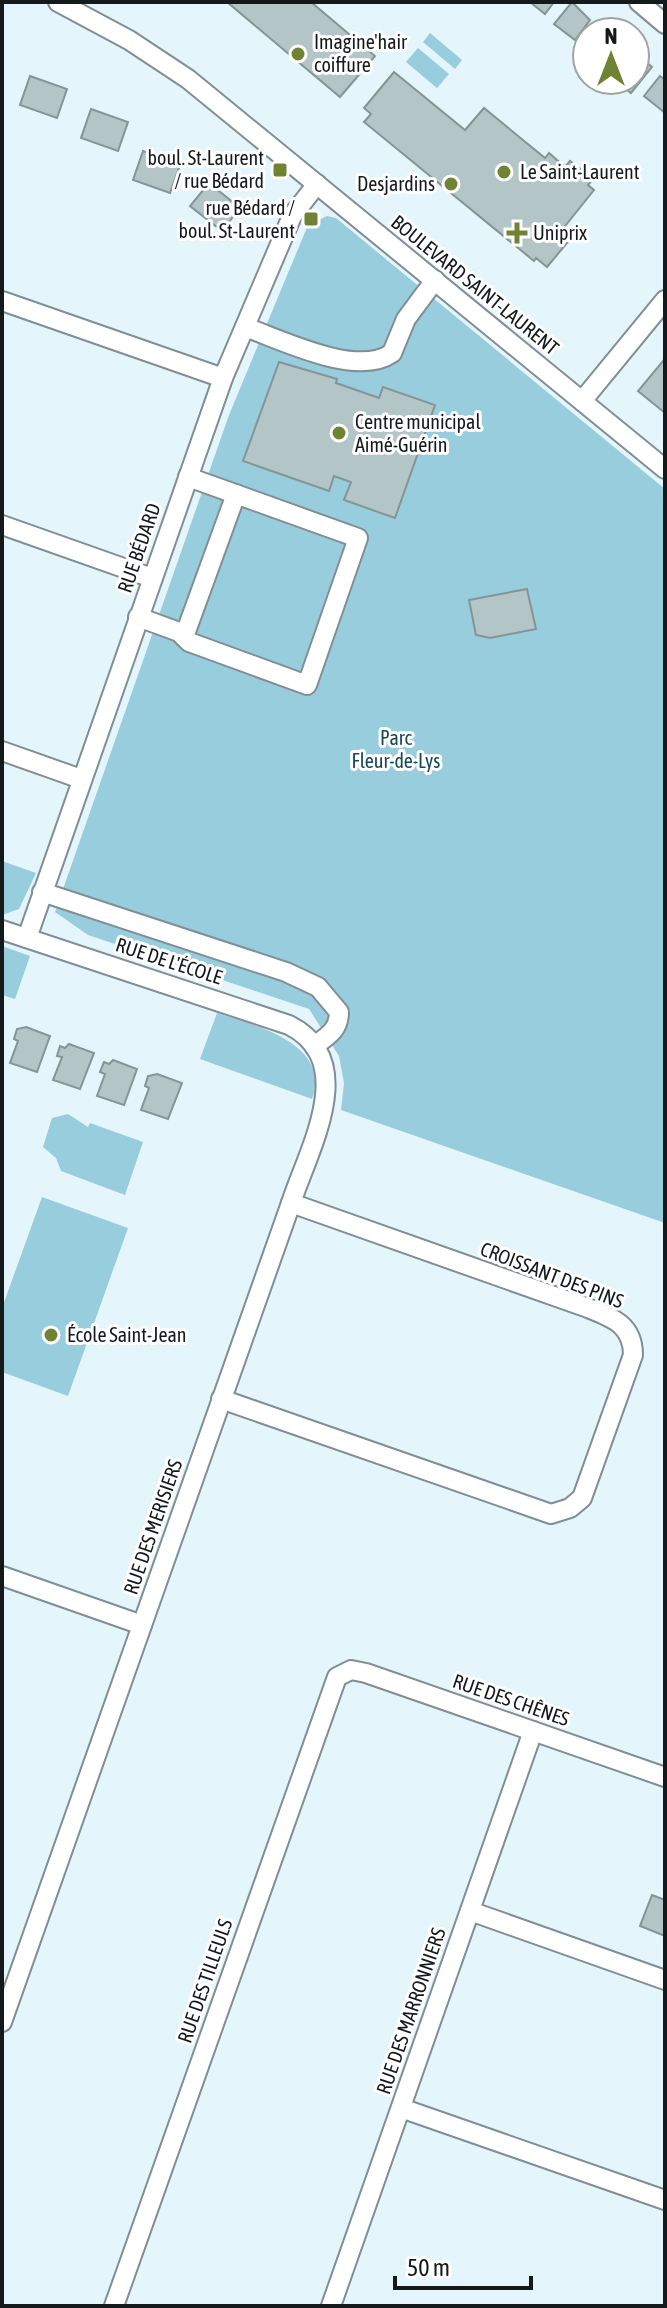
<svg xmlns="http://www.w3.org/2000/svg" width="667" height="2308" font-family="'Asap Condensed',sans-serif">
<rect width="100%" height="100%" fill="#e4f5fb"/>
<g fill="#98cdde">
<polygon points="430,33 462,60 455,69 423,42"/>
<polygon points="418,48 449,74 437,88 406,62"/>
<polygon points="327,216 336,218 665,489 665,1223 341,1110 344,1083 339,1056 309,1009 88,935 55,912 229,415 308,225"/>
<polygon points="2,861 36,873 19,909 2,915"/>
<polygon points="2,946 30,956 15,999 2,995"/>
<path d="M217 1013C254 1025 332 1043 312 1099L200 1059Z"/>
<polygon points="68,1114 88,1127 90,1123 143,1142 125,1195 61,1171 56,1158 43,1147 52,1118"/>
<polygon points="42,1197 128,1228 68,1396 2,1372 2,1308"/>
</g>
<g fill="#b3c5c6" stroke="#849596" stroke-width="2">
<polygon points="227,2 311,2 375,56 340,97"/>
<polygon points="530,2 554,2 545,14"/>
<polygon points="572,2 590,20 575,40 554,24"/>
<polygon points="635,53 652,67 631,93 615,80 635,80"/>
<polygon points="394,72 465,130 484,108 545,158 549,153 565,167 570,161 593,179 588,185 594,190 562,230 572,237 547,267 536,258 534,261 364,122 371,114 364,108"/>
<polygon points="30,76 67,89 57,118 20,105"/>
<polygon points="660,76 665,80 665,113 644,96"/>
<polygon points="91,109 128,122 118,151 81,138"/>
<polygon points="143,151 180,165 170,193 133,180"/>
<polygon points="209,183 240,208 222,231 190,206"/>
<polygon points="663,361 665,363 665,413 638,391"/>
<polygon points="279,362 337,379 336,383 379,398 383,387 435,405 395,518 344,500 351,482 334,476 329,491 243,461"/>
<polygon points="527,589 536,629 490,638 476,635 469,600"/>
<polygon points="26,1027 50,1036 37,1072 10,1063 18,1041 14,1039 17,1029"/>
<polygon points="69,1044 94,1053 80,1089 53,1080 62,1057 57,1056 60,1046 65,1048"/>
<polygon points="113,1060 137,1069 124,1105 97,1096 105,1074 100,1072 104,1062 109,1064"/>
<polygon points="157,1074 182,1083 168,1119 141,1110 149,1088 145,1086 148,1076"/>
<polygon points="652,1895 665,1900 665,1936 640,1926"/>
</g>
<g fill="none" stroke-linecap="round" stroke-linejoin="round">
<defs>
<g id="minor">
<polyline points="58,2 129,40 188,79 665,469"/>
<polyline points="639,2 665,24"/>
<polyline points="2,301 223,378"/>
<path d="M245 327C282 340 357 378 392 353L406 319 435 280"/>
<polyline points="582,401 665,300"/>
<polyline points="2,525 152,578"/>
<polyline points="138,617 179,632 189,642 307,685 358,538 188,477"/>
<polyline points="184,637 236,494"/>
<polyline points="2,751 81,779"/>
<path d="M42 892 286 972 318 987 339 1012C339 1030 328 1036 314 1046"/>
<path d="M2 930 289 1025C360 1061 309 1148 291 1203L2 2022"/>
<polyline points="27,938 223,378 292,216 317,184"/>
<path d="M221 1399 551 1514 570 1508 582 1498 633 1355C633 1325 613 1318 588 1308L291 1203"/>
<polyline points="2,1576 142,1625"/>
<polyline points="470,1911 665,1980"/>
<polyline points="401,2108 665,2200"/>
<polyline points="114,2306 337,1677 351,1670 366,1673 665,1777"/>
<polyline points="331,2306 533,1731"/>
</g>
</defs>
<use href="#minor" stroke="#808f95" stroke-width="22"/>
<use href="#minor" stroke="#fff" stroke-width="18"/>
</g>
<g fill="#6f8333" stroke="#fff" stroke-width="3">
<circle cx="298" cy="54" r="8"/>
<rect x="272" y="162" width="16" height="16" rx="4"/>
<circle cx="504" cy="172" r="8"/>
<circle cx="451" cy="184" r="8"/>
<rect x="303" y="211" width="16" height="16" rx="4"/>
<path d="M513 221h8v8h8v8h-8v8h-8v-8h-8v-8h8z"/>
<circle cx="339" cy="433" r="8"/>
<circle cx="51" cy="1335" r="8"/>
</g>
<g text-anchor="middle" stroke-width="6" stroke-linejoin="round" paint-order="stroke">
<g font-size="20" fill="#141a1c" stroke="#fff" text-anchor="start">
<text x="314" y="49">Imagine'hair<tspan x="314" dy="23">coiffure</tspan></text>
<text x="264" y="165" text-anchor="end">boul. St-Laurent<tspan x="264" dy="23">/ rue Bédard</tspan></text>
<text x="520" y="179">Le Saint-Laurent</text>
<text x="435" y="191" text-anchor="end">Desjardins</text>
<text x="295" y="215" text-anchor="end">rue Bédard /<tspan x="295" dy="23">boul. St-Laurent</tspan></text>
<text x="533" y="240">Uniprix</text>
<text x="355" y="429">Centre municipal<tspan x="355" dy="23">Aimé-Guérin</tspan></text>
<text x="67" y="1342">École Saint-Jean</text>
</g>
<g font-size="20" fill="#141a1c" stroke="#fff">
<text transform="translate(475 285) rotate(39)" y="7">BOULEVARD SAINT-LAURENT</text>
<text transform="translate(139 548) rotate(-71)" y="7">RUE BÉDARD</text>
<text transform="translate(169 961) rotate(18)" y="7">RUE DE L'ÉCOLE</text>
<text transform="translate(552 1275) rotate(21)" y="7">CROISSANT DES PINS</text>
<text transform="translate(153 1527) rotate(-71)" y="7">RUE DES MERISIERS</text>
<text transform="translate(511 1700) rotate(19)" y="7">RUE DES CHÊNES</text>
<text transform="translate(205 1981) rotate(-71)" y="7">RUE DES TILLEULS</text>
<text transform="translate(411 2011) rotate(-71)" y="7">RUE DES MARRONNIERS</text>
</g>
<g font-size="20" fill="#184755" stroke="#fff">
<text x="396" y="745">Parc<tspan x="396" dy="23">Fleur-de-Lys</tspan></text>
</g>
</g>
<rect width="667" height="2308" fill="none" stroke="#141a1c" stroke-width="8"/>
<g transform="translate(611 56)"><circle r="38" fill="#ffffff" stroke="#a1a3a4" stroke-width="2"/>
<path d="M0-6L14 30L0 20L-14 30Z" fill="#6f8333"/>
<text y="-12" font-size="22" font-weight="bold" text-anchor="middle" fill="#141a1c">N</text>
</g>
<path d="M395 2276v12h136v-12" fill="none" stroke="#141a1c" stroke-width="4"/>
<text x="407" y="2276" font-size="24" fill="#141a1c" stroke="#ffffff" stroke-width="6" paint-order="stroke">50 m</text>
</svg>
